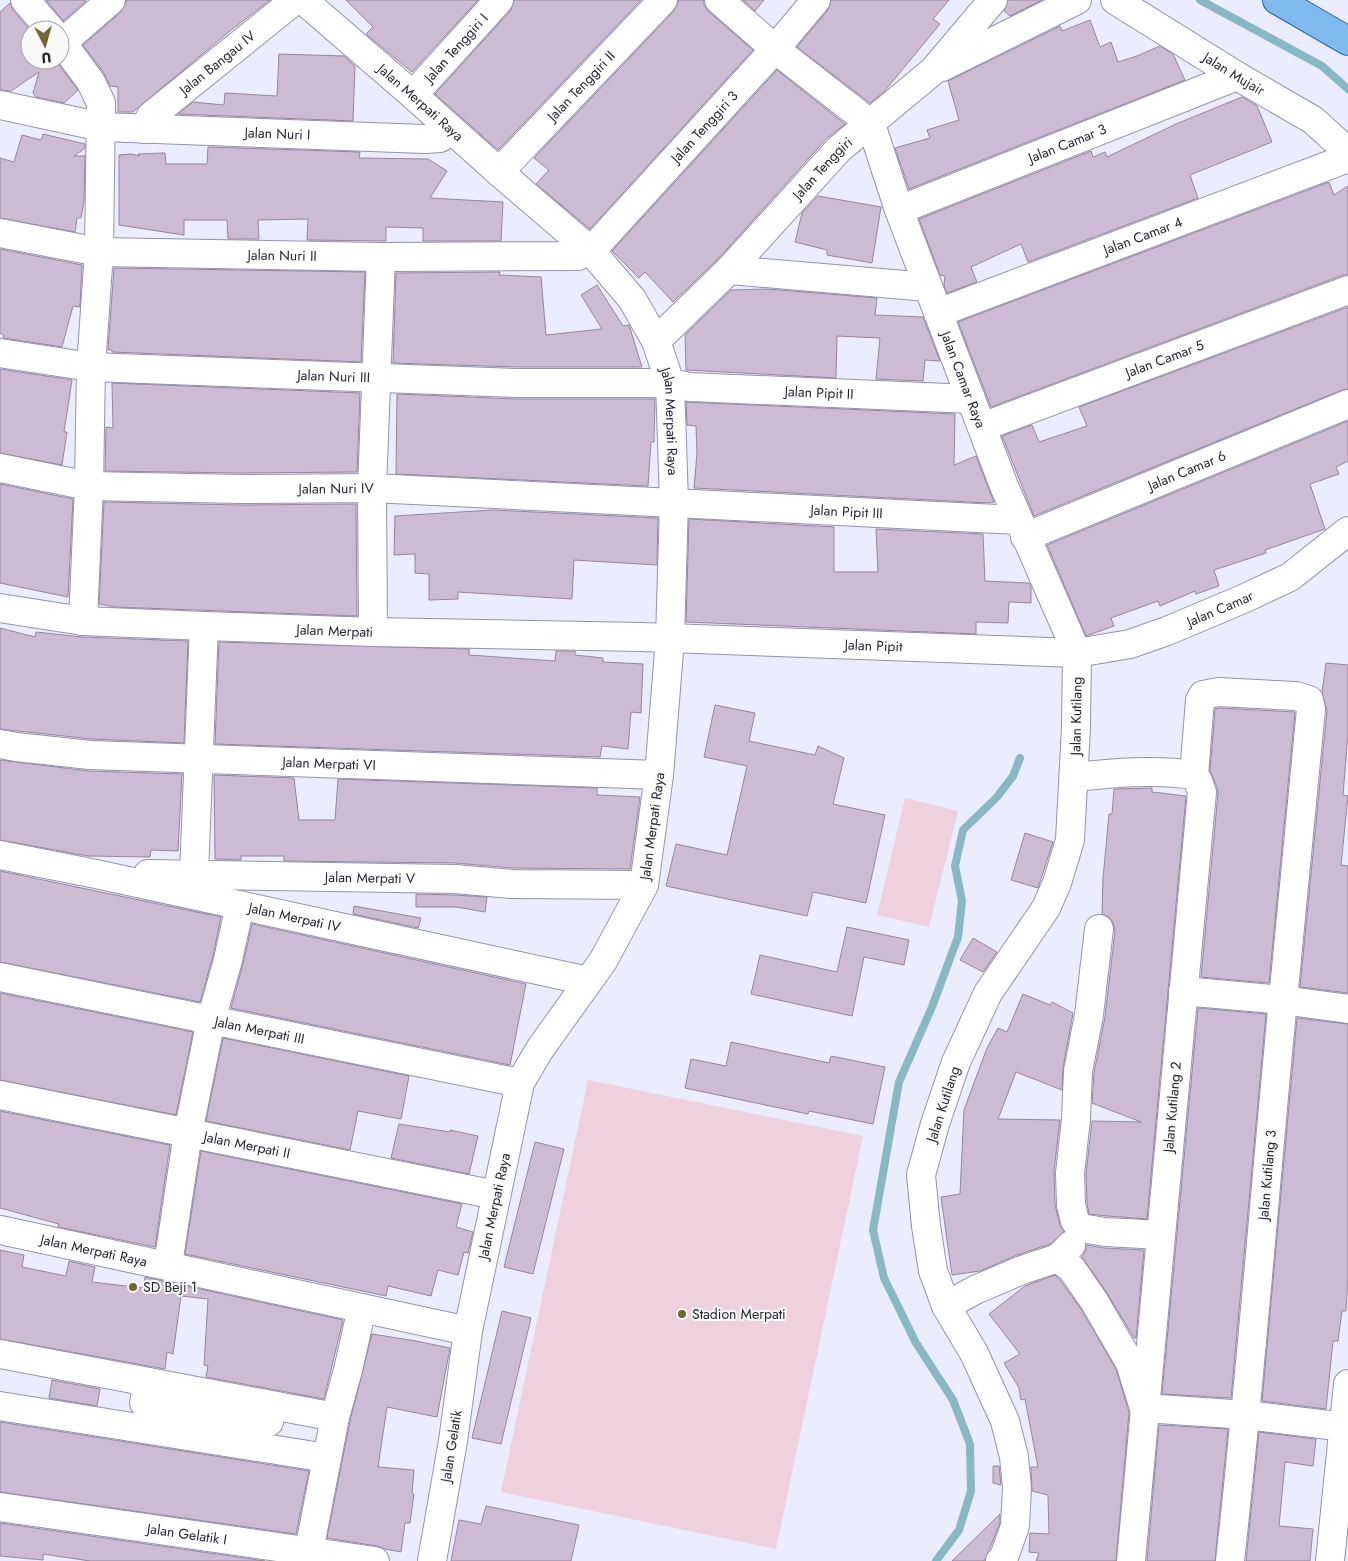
<svg xmlns="http://www.w3.org/2000/svg" width="1348" height="1561" font-family="Jost,sans-serif">
<rect width="100%" height="100%" fill="#ebecfd"/>
<g fill="#eed1dd">
<polygon points="905,798 958,811 929,927 877,915"/>
<polygon points="588,1080 863,1136 776,1549 501,1492"/>
</g>
<g fill="none" stroke-linecap="round" stroke-linejoin="round">
<g stroke="#89b8c5" stroke-width="8">
<polyline points="1200,0 1322,66 1348,89"/>
<polyline points="936,1561 959,1530 971,1491 970,1444 953,1400 916,1343 884,1278 873,1230 899,1082 932,1007 958,937 962,901 955,866 963,830 997,797 1013,776 1020,758"/>
</g>
</g>
<g fill="#cdbbd4" stroke="#97859d">
<polygon points="46,0 85,0 86,1 63,21"/>
<polygon points="127,0 270,0 230,31 133,112 118,112 118,87 110,86 104,73 83,45 121,12"/>
<polygon points="346,0 478,0 412,72 366,34 373,27"/>
<polygon points="514,0 641,0 498,150 435,94 511,10"/>
<polygon points="679,0 704,0 704,5 709,12 753,50 590,229 536,184 549,170 534,158 674,11"/>
<polygon points="743,0 764,0 755,11"/>
<polygon points="831,0 949,0 933,19 940,24 883,93 870,103 797,47 828,10"/>
<polygon points="1008,0 1042,0 1010,16 1004,11"/>
<polygon points="10,3 13,10 30,30 30,60 55,60 78,90 64,103 36,97 33,93 39,72 11,91 0,90 0,12"/>
<polygon points="1090,20 1100,47 1111,42 1118,62 1137,56 1160,46 1173,54 1185,80 909,189 895,148 930,138 927,130 959,120 948,81 1060,26 1062,31"/>
<polygon points="279,54 344,56 355,66 353,121 178,114 193,102 224,105 225,93 277,96"/>
<polygon points="777,70 845,124 827,138 718,259 673,302 645,272 639,278 612,251"/>
<polygon points="1242,97 1257,106 1272,142 1190,175 1198,198 1028,262 1021,244 971,267 977,282 947,293 944,285 945,276 940,275 919,219 1091,151 1093,157 1105,152 1107,157 1176,124"/>
<polygon points="43,134 85,144 85,148 74,156 85,156 84,201 81,218 77,218 75,232 0,218 0,158 14,162 22,135 41,140"/>
<polygon points="208,147 360,152 359,158 428,159 447,171 430,198 503,202 501,241 423,241 423,228 386,227 386,241 307,240 308,219 258,220 259,239 228,239 227,220 184,220 184,235 119,225 119,155 131,154 140,156 138,154 165,153 166,164 207,164"/>
<polygon points="1329,182 1334,195 1348,186 1348,275 1343,275 991,407 958,322"/>
<polygon points="818,196 881,207 872,263 827,255 827,250 795,242 802,213"/>
<polygon points="0,249 82,265 80,307 73,306 62,347 3,338 4,335 0,333"/>
<polygon points="114,268 365,272 361,362 112,352 112,350 108,350"/>
<polygon points="500,272 499,275 541,277 546,335 602,329 581,295 597,285 623,326 629,325 630,328 642,367 516,367 393,363 396,273"/>
<polygon points="767,289 877,298 875,315 923,317 940,361 925,360 923,381 876,379 880,338 837,336 836,378 686,370 685,335 731,290"/>
<polygon points="1348,307 1348,389 1342,390 1034,516 1002,436 1032,425 1039,442 1087,426 1079,407"/>
<polygon points="0,369 72,380 64,432 67,432 62,465 0,453"/>
<polygon points="112,383 360,393 357,472 241,473 105,471 106,427 113,428"/>
<polygon points="397,394 516,399 655,399 654,442 651,442 648,486 396,474"/>
<polygon points="686,402 955,414 954,465 976,456 994,502 990,503 694,488 697,453 696,426 687,425"/>
<polygon points="1348,421 1348,461 1336,467 1339,474 1310,484 1325,529 1265,550 1266,553 1214,570 1219,586 1196,594 1195,591 1160,606 1158,601 1111,618 1114,626 1086,636 1047,545"/>
<polygon points="0,484 73,499 68,597 0,583"/>
<polygon points="104,502 241,505 356,504 357,616 115,607 99,604"/>
<polygon points="493,510 658,518 657,565 574,560 572,599 458,592 458,599 429,600 429,574 415,573 415,554 394,555 395,516"/>
<polygon points="689,519 834,527 834,572 878,572 876,529 983,534 985,581 1029,583 1031,587 1031,603 1009,602 1008,623 976,622 976,634 686,622"/>
<polygon points="0,628 35,637 36,632 82,637 188,641 184,743 91,739 0,729"/>
<polygon points="219,642 469,649 469,655 555,661 556,651 575,651 575,655 603,658 603,662 643,664 641,713 631,712 628,749 602,746 600,757 215,744"/>
<polygon points="1326,663 1348,665 1348,734 1343,795 1348,796 1341,865 1348,866 1348,993 1300,987 1327,710 1322,693"/>
<polygon points="715,705 755,713 749,741 815,755 818,746 844,758 833,804 885,815 866,903 813,892 807,916 666,886 676,844 727,855 747,766 704,757"/>
<polygon points="1219,708 1295,712 1269,983 1201,977 1218,793 1217,787 1210,771 1215,709"/>
<polygon points="0,760 88,771 182,774 178,851 151,850 150,857 88,856 0,840"/>
<polygon points="214,775 294,778 299,820 335,820 338,779 597,788 597,795 640,797 630,869 513,868 455,863 284,861 284,856 241,856 241,860 215,859"/>
<polygon points="1152,788 1152,792 1186,796 1147,1219 1107,1216 1089,1214 1087,1203 1086,1174 1092,1121 1141,1122 1092,1103 1094,1073 1105,1017 1115,931 1113,922 1109,917 1102,914 1103,878 1109,814 1112,814 1114,789"/>
<polygon points="1025,833 1053,842 1038,888 1011,880"/>
<polygon points="0,871 221,917 213,956 200,1002 0,962"/>
<polygon points="416,894 454,895 487,897 485,912 456,907 416,907"/>
<polygon points="354,906 421,918 418,928 353,914"/>
<polygon points="252,924 526,984 510,1065 231,1008 243,964"/>
<polygon points="847,927 909,940 904,965 864,957 852,1016 751,994 760,955 837,972"/>
<polygon points="973,938 997,952 983,972 960,960"/>
<polygon points="0,993 193,1032 176,1115 0,1080"/>
<polygon points="1023,994 1050,1005 1052,1002 1073,1013 1063,1068 1062,1090 1016,1072 998,1119 1060,1120 1054,1171 1055,1205 1060,1225 1064,1232 1050,1244 1017,1255 980,1271 952,1275 941,1197 960,1194 964,1110 987,1048 998,1028 1007,1032"/>
<polygon points="1198,1008 1266,1014 1231,1398 1162,1394"/>
<polygon points="1297,1018 1348,1024 1348,1276 1346,1311 1342,1311 1338,1341 1333,1341 1326,1409 1262,1401"/>
<polygon points="223,1038 409,1076 401,1119 358,1111 350,1150 206,1121"/>
<polygon points="731,1042 829,1063 831,1056 885,1067 873,1124 809,1111 808,1114 685,1088 691,1059 726,1066"/>
<polygon points="0,1111 170,1145 155,1247 58,1227 59,1224 0,1208"/>
<polygon points="399,1124 450,1132 450,1130 478,1136 469,1174 391,1158"/>
<polygon points="535,1142 564,1149 533,1274 504,1267"/>
<polygon points="201,1151 462,1204 456,1227 473,1232 468,1253 464,1252 458,1275 438,1270 431,1296 388,1286 386,1296 185,1254"/>
<polygon points="1086,1245 1104,1248 1144,1250 1136,1338 1134,1338 1107,1293 1082,1257 1086,1250"/>
<polygon points="0,1250 24,1255 22,1267 66,1276 69,1261 95,1267 92,1282 143,1288 145,1277 343,1320 324,1399 206,1377 208,1366 204,1365 208,1299 181,1296 173,1354 167,1352 165,1369 0,1339"/>
<polygon points="1055,1275 1060,1280 1081,1309 1116,1369 1129,1412 1116,1561 1036,1561 1039,1553 1029,1552 1030,1533 1049,1534 1048,1495 1032,1491 1031,1467 1038,1467 1025,1399 1021,1400 1019,1388 1004,1363 1020,1354 989,1314 1025,1286"/>
<polygon points="502,1311 531,1318 501,1444 472,1438"/>
<polygon points="372,1334 416,1341 450,1348 437,1417 387,1407 378,1467 414,1470 412,1493 414,1494 410,1523 405,1523 401,1552 385,1549 377,1546 327,1538 350,1421"/>
<polygon points="52,1380 100,1389 97,1406 49,1398"/>
<polygon points="0,1422 309,1471 296,1534 0,1492"/>
<polygon points="1159,1425 1228,1429 1215,1561 1147,1561"/>
<polygon points="1259,1432 1316,1439 1313,1466 1285,1462 1279,1526 1313,1529 1310,1561 1246,1561"/>
<polygon points="993,1466 999,1466 1001,1485 993,1483"/>
<polygon points="486,1506 579,1525 571,1561 451,1561 459,1520 481,1524"/>
<polygon points="1000,1514 1000,1523 985,1560 983,1561 952,1561"/>
<polygon points="0,1523 265,1561 90,1561 43,1554 43,1560 0,1556"/>
</g>
<g fill="none" stroke-linecap="round" stroke-linejoin="round">
<defs>
<g id="minor">
<polyline points="25,0 51,30"/>
<path id="s1" d="M303 0 413 95 499 172 591 251 632 299 656 341 670 383 674 502 670 639 659 775 644 885 603 961 540 1049 520 1083 468 1331 453 1441 432 1561"/>
<polyline points="719,0 775,49 871,124"/>
<path id="s2" d="M1115 0 1237 76 1313 120 1348 152"/>
<polyline points="60,40 91,82 101,103 99,252 91,367 89,486 83,621"/>
<polyline points="62,43 111,0"/>
<polyline points="942,67 1077,0"/>
<path id="s3" d="M413 95 499 0"/>
<path id="s4" d="M0 105 102 127 425 139 440 138 451 130"/>
<path id="s5" d="M871 124 899 210 1004 486 1077 653 1076 727 1070 840 1057 883 1046 908 988 993 956 1062 935 1124 921 1175 926 1226 933 1271 946 1306 974 1353 1005 1421 1014 1457 1017 1488 1015 1526 1004 1557 1000 1561"/>
<path id="s6" d="M144 129 151 116 295 0"/>
<path id="s7" d="M499 172 663 0"/>
<path id="s8" d="M899 210 1237 76"/>
<path id="s9" d="M0 233 99 252 381 257 578 256 591 251 775 49 816 0"/>
<polyline points="729,270 928,287"/>
<path id="s10" d="M938 313 1348 158"/>
<path id="s11" d="M656 341 729 270 839 149 933 71 993 0"/>
<path id="s12" d="M0 353 91 367 516 383H670L690 387 971 399"/>
<path id="s13" d="M982 427 1348 290"/>
<path id="s14" d="M0 468 89 486 241 489 372 488 1018 520"/>
<path id="s15" d="M1025 537 1348 404"/>
<path id="s16" d="M0 608 83 621 204 626 373 632 641 637 1077 653 1130 644 1167 631 1243 599 1290 577 1348 531"/>
<polyline points="373,632 372,488 381,257"/>
<path id="s17" d="M0 744 16 747 90 755 659 775"/>
<path d="M1194 775 1200 700 1203 695 1218 692 1296 696 1309 700 1311 709C1302 806 1292 903 1283 1000 1265 1187 1251 1374 1230 1561"/>
<path d="M1074 777C1114 773 1154 769 1194 775L1198 781 1202 792 1131 1561"/>
<path id="s18" d="M0 855 96 874 588 981"/>
<path id="s19" d="M148 874 455 879 512 884 644 885"/>
<polyline points="194,874 204,626"/>
<polyline points="1099,929 1089,1015 1078,1071 1076,1119 1070,1173 1071,1205 1075,1221 1081,1228 1105,1232 1161,1235"/>
<path id="s20" d="M0 977 520 1083"/>
<polyline points="1183,991 1283,1000 1348,1009"/>
<path id="s21" d="M0 1095 496 1195"/>
<path id="s22" d="M0 1230 468 1331"/>
<polyline points="1058,1258 1072,1269 1094,1301 1130,1363 1144,1408 1246,1415 1345,1427"/>
<polyline points="168,1265 188,1133 211,1020 228,960 240,905"/>
<polyline points="946,1306 975,1290 1022,1270 1058,1258 1071,1245"/>
<polyline points="0,1354 335,1417"/>
<polyline points="148,1382 144,1403 269,1422"/>
<polyline points="0,1406 327,1458"/>
<path id="s23" d="M0 1507 375 1561"/>
<polyline points="309,1551 335,1417 348,1370 362,1308"/>
<polyline points="1330,1561 1348,1384"/>
</g>
<polyline id="major" points="1277,0 1348,41"/>
</defs>
<use href="#minor" stroke="#9293ae" stroke-width="30"/>
<use href="#major" stroke="#2968a5" stroke-width="30"/>
<use href="#minor" stroke="#fff" stroke-width="28"/>
<use href="#major" stroke="#80baef" stroke-width="28"/>
</g>
<g fill="#756533" stroke="#fafafa" stroke-width="2">
<circle cx="133" cy="1287" r="5"/>
<circle cx="682" cy="1314" r="5"/>
</g>
<g text-anchor="middle" stroke-width="4" stroke-linejoin="round" paint-order="stroke">
<g font-size="14" fill="#262631" stroke="#fafafa">
<text dy="5" stroke="none"><textPath href="#s3" startOffset="64">Jalan Tenggiri I</textPath></text>
<text dy="5" stroke="none"><textPath href="#s6" startOffset="100">Jalan Bangau IV</textPath></text>
<text dy="5" stroke="none"><textPath href="#s2" startOffset="140">Jalan Mujair</textPath></text>
<text dy="5" stroke="none"><textPath href="#s7" startOffset="119">Jalan Tenggiri II</textPath></text>
<text dy="5" stroke="none"><textPath href="#s1" startOffset="156">Jalan Merpati Raya</textPath></text>
<text dy="5" stroke="none"><textPath href="#s9" startOffset="762">Jalan Tenggiri 3</textPath></text>
<text dy="5" stroke="none"><textPath href="#s4" startOffset="280">Jalan Nuri I</textPath></text>
<text dy="5" stroke="none"><textPath href="#s8" startOffset="181">Jalan Camar 3</textPath></text>
<text dy="5" stroke="none"><textPath href="#s11" startOffset="240">Jalan Tenggiri</textPath></text>
<text dy="5" stroke="none"><textPath href="#s10" startOffset="219">Jalan Camar 4</textPath></text>
<text dy="5" stroke="none"><textPath href="#s9" startOffset="284">Jalan Nuri II</textPath></text>
<text dy="5" stroke="none"><textPath href="#s13" startOffset="195">Jalan Camar 5</textPath></text>
<text dy="5" stroke="none"><textPath href="#s12" startOffset="335">Jalan Nuri III</textPath></text>
<text dy="5" stroke="none"><textPath href="#s5" startOffset="272">Jalan Camar Raya</textPath></text>
<text dy="5" stroke="none"><textPath href="#s12" startOffset="821">Jalan Pipit II</textPath></text>
<text dy="5" stroke="none"><textPath href="#s1" startOffset="576">Jalan Merpati Raya</textPath></text>
<text dy="5" stroke="none"><textPath href="#s15" startOffset="175">Jalan Camar 6</textPath></text>
<text dy="5" stroke="none"><textPath href="#s14" startOffset="338">Jalan Nuri IV</textPath></text>
<text dy="5" stroke="none"><textPath href="#s14" startOffset="849">Jalan Pipit III</textPath></text>
<text dy="5" stroke="none"><textPath href="#s16" startOffset="1229">Jalan Camar</textPath></text>
<text dy="5" stroke="none"><textPath href="#s16" startOffset="336">Jalan Merpati</textPath></text>
<text dy="5" stroke="none"><textPath href="#s16" startOffset="875">Jalan Pipit</textPath></text>
<text transform="translate(1076 716) rotate(-89)" y="5">Jalan Kutilang</text>
<text dy="5" stroke="none"><textPath href="#s17" startOffset="330">Jalan Merpati VI</textPath></text>
<text transform="translate(652 826) rotate(-82)" y="5">Jalan Merpati Raya</text>
<text dy="5" stroke="none"><textPath href="#s19" startOffset="222">Jalan Merpati V</textPath></text>
<text dy="5" stroke="none"><textPath href="#s18" startOffset="301">Jalan Merpati IV</textPath></text>
<text dy="5" stroke="none"><textPath href="#s20" startOffset="265">Jalan Merpati III</textPath></text>
<text transform="translate(943 1104) rotate(-72)" y="5">Jalan Kutilang</text>
<text transform="translate(1172 1107) rotate(-85)" y="5">Jalan Kutilang 2</text>
<text dy="5" stroke="none"><textPath href="#s21" startOffset="252">Jalan Merpati II</textPath></text>
<text transform="translate(1267 1175) rotate(-85)" y="5">Jalan Kutilang 3</text>
<text transform="translate(494 1206) rotate(-78)" y="5">Jalan Merpati Raya</text>
<text dy="5" stroke="none"><textPath href="#s22" startOffset="96">Jalan Merpati Raya</textPath></text>
<text transform="translate(451 1446) rotate(-81)" y="5">Jalan Gelatik</text>
<text dy="5" stroke="none"><textPath href="#s23" startOffset="189">Jalan Gelatik I</textPath></text>
</g>
<g font-size="14" fill="#262631" stroke="#fafafa" text-anchor="start">
<text x="143" y="1292">SD Beji 1</text>
<text x="692" y="1319">Stadion Merpati</text>
</g>
</g>
<g transform="translate(45 45) rotate(174)"><circle r="24" fill="#fafafa" stroke="#a5a5aa"/>
<path d="M0-4L9 19L0 12L-9 19Z" fill="#756533"/>
<text y="-8" font-size="14" font-weight="bold" text-anchor="middle" fill="#262631">U</text>
</g>
</svg>
